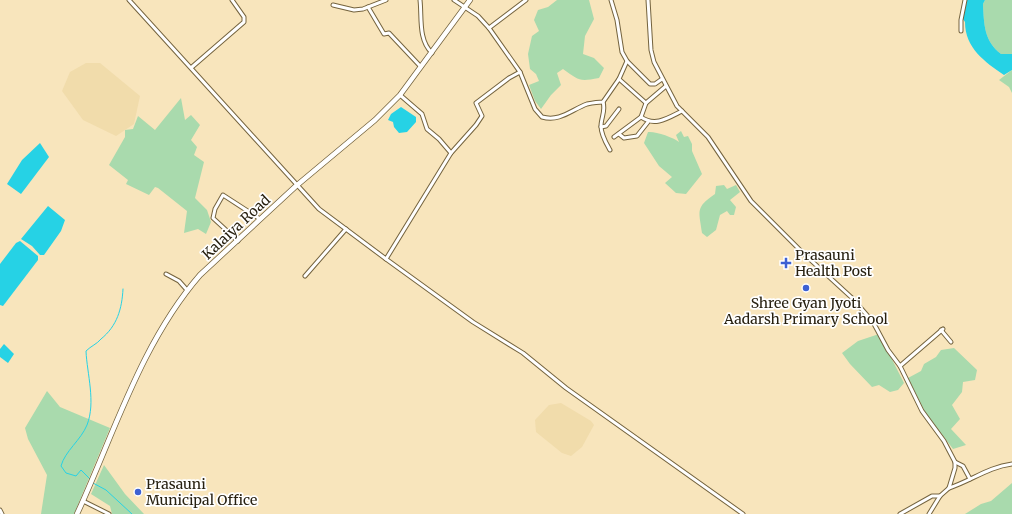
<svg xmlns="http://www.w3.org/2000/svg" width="1012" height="514" font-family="Merriweather,serif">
<rect width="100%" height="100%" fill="#f8e5bc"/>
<g fill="#f1dcab">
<polygon points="86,63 100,63 140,96 134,124 116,136 83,120 62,91 70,72"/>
<polygon points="561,403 591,421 594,425 582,447 571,456 562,453 536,432 535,420 549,405"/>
</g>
<g fill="#a9daad">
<path d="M557 0H589L594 19 585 36 583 54 594 58 604 68 599 78C578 82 579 80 563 69L557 73 561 85 551 95 541 109 535 101 529 85 539 81 536 74 530 69 528 54 532 36 539 31 534 20 538 10 548 7Z"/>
<path d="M985 0H1012V54H1001C984 41 984 24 983 4Z"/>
<polygon points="1012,70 1012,93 1009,87 999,80"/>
<polygon points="181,98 185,120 191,115 200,125 191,140 197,147 194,155 204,162 195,198 207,210 211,222 206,234 198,229 184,233 187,211 158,188 155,187 149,195 126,184 128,180 109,165 125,137 125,130 133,129 138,116 155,130"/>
<path d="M681 131 684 137 688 136 692 144V151L702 174 686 194 676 193 665 183 672 177 659 166 644 143 648 132C655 131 673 137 679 142L676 135Z"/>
<path d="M724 185 727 189 736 185 740 192 730 200 736 207 734 215H730L727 211 720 215 716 230 707 237 702 233C699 210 695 208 715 194L716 186Z"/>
<polygon points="879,334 904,383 898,390 890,392 879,385 872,387 850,364 842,353 858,341"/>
<polygon points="954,348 977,370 975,380 963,382 962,392 952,405 960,419 951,429 966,445 953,449 925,412 908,378 921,371 924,364 936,357 941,350"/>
<polygon points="47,391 60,407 110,428 74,514 41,514 47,475 28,439 25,428"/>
<polygon points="104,465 125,494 144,514 112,514 110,506 91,494"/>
<polygon points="1012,483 1012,514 965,514 981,504 991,501"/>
</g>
<g fill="#26d2e5">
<path d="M967 0H985L983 4C984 24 984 41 1001 54H1012V70L1004 75C985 62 965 48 965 22L963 19Z"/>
<polygon points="401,107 416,117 416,122 407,132 399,133 394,127 393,122 388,120 391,114"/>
<polygon points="40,143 49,157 21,194 7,184 22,160"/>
<polygon points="48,206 65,220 61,231 44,255 40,255 32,246 21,239"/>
<polygon points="20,241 38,256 38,260 3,306 0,305 0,264 16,243"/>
<polygon points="4,344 14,354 8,363 0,357 0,349"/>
</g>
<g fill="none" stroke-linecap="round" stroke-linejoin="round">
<g stroke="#26d2e5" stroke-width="1">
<path d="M90 479 81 470 76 476 66 473 61 466C65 451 81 440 87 425 96 402 87 374 86 351 91 346 97 344 101 339 117 326 122 309 123 289"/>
<polyline points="93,483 106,490 132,514"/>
</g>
<defs>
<g id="street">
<polyline points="129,0 319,209 386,259 451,153 476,125 482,116 476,103 509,78 520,72"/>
<path d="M420 0C422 17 418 40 432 53"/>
<path d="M454 0 478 16 489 28 520 72 535 109 542 117C560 122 571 110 587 104 592 103 598 102 603 102L619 79 627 61"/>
<polyline points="611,0 617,20 622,52 627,61 650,84 655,84 662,79"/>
<polyline points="648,0 651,50 654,62 677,106 708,137 751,201 804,254 851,297 873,322 888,350 900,366 922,411 944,441 955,462 955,468 949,488 940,496 929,514"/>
<polyline points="333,5 354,10 363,9 386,0"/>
<polyline points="368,7 384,34 389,33 421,67"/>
<polyline points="489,28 526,0"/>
<polyline points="961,31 961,20 965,0"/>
<polyline points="192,67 244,22 244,17 232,0"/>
<polyline points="619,79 646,103 641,117"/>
<polyline points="400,95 422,114 427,129 439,139 451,153"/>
<path d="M603 102C606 110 601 118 601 126 601 135 606 143 610 150"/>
<polyline points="646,103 666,86"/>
<polyline points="601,127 606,126 619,109"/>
<polyline points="619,134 624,138 637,136 648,122"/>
<path d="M614 137 641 117C655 127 668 118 682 111"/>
<polyline points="238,241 213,218 215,209 223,195 260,219"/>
<polyline points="386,259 473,322 523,353 566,388 743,514"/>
<polyline points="166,274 179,281 187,290"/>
<polyline points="305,276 346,229"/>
<polyline points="941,330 951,342"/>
<polyline points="900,366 943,329"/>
<polyline points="955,462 963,466 970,479"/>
<path d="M949 488C971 481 988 467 1012 464"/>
<polyline points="83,501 109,514"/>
<polyline points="0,510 2,514"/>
<polyline points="900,514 932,496 940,496"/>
</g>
<path id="secondary" d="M77 514C114 434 141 343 200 275L296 186 375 120 400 95 470 0"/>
</defs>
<use href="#street" stroke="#74633e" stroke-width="5"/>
<use href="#secondary" stroke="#74633e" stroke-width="6"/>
<use href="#street" stroke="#fff" stroke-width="3"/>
<use href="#secondary" stroke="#fff" stroke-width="4.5"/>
</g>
<g fill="#3d61d3" stroke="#fff" stroke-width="1.5">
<path d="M784 257h4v4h4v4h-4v4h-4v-4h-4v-4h4z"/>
<circle cx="806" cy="288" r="4"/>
<circle cx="138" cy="492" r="4"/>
</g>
<g text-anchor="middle" stroke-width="3.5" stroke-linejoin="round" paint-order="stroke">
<g font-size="14" fill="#272010" stroke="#fff">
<text transform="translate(236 227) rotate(-43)" y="5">Kalaiya Road</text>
</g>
<g font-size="14" fill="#272010" stroke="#fff" text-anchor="start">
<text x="795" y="260">Prasauni<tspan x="795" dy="16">Health Post</tspan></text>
<text x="806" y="308" text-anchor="middle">Shree Gyan Jyoti<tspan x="806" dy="16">Aadarsh Primary School</tspan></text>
<text x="146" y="489">Prasauni<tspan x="146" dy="16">Municipal Office</tspan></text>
</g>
</g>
</svg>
